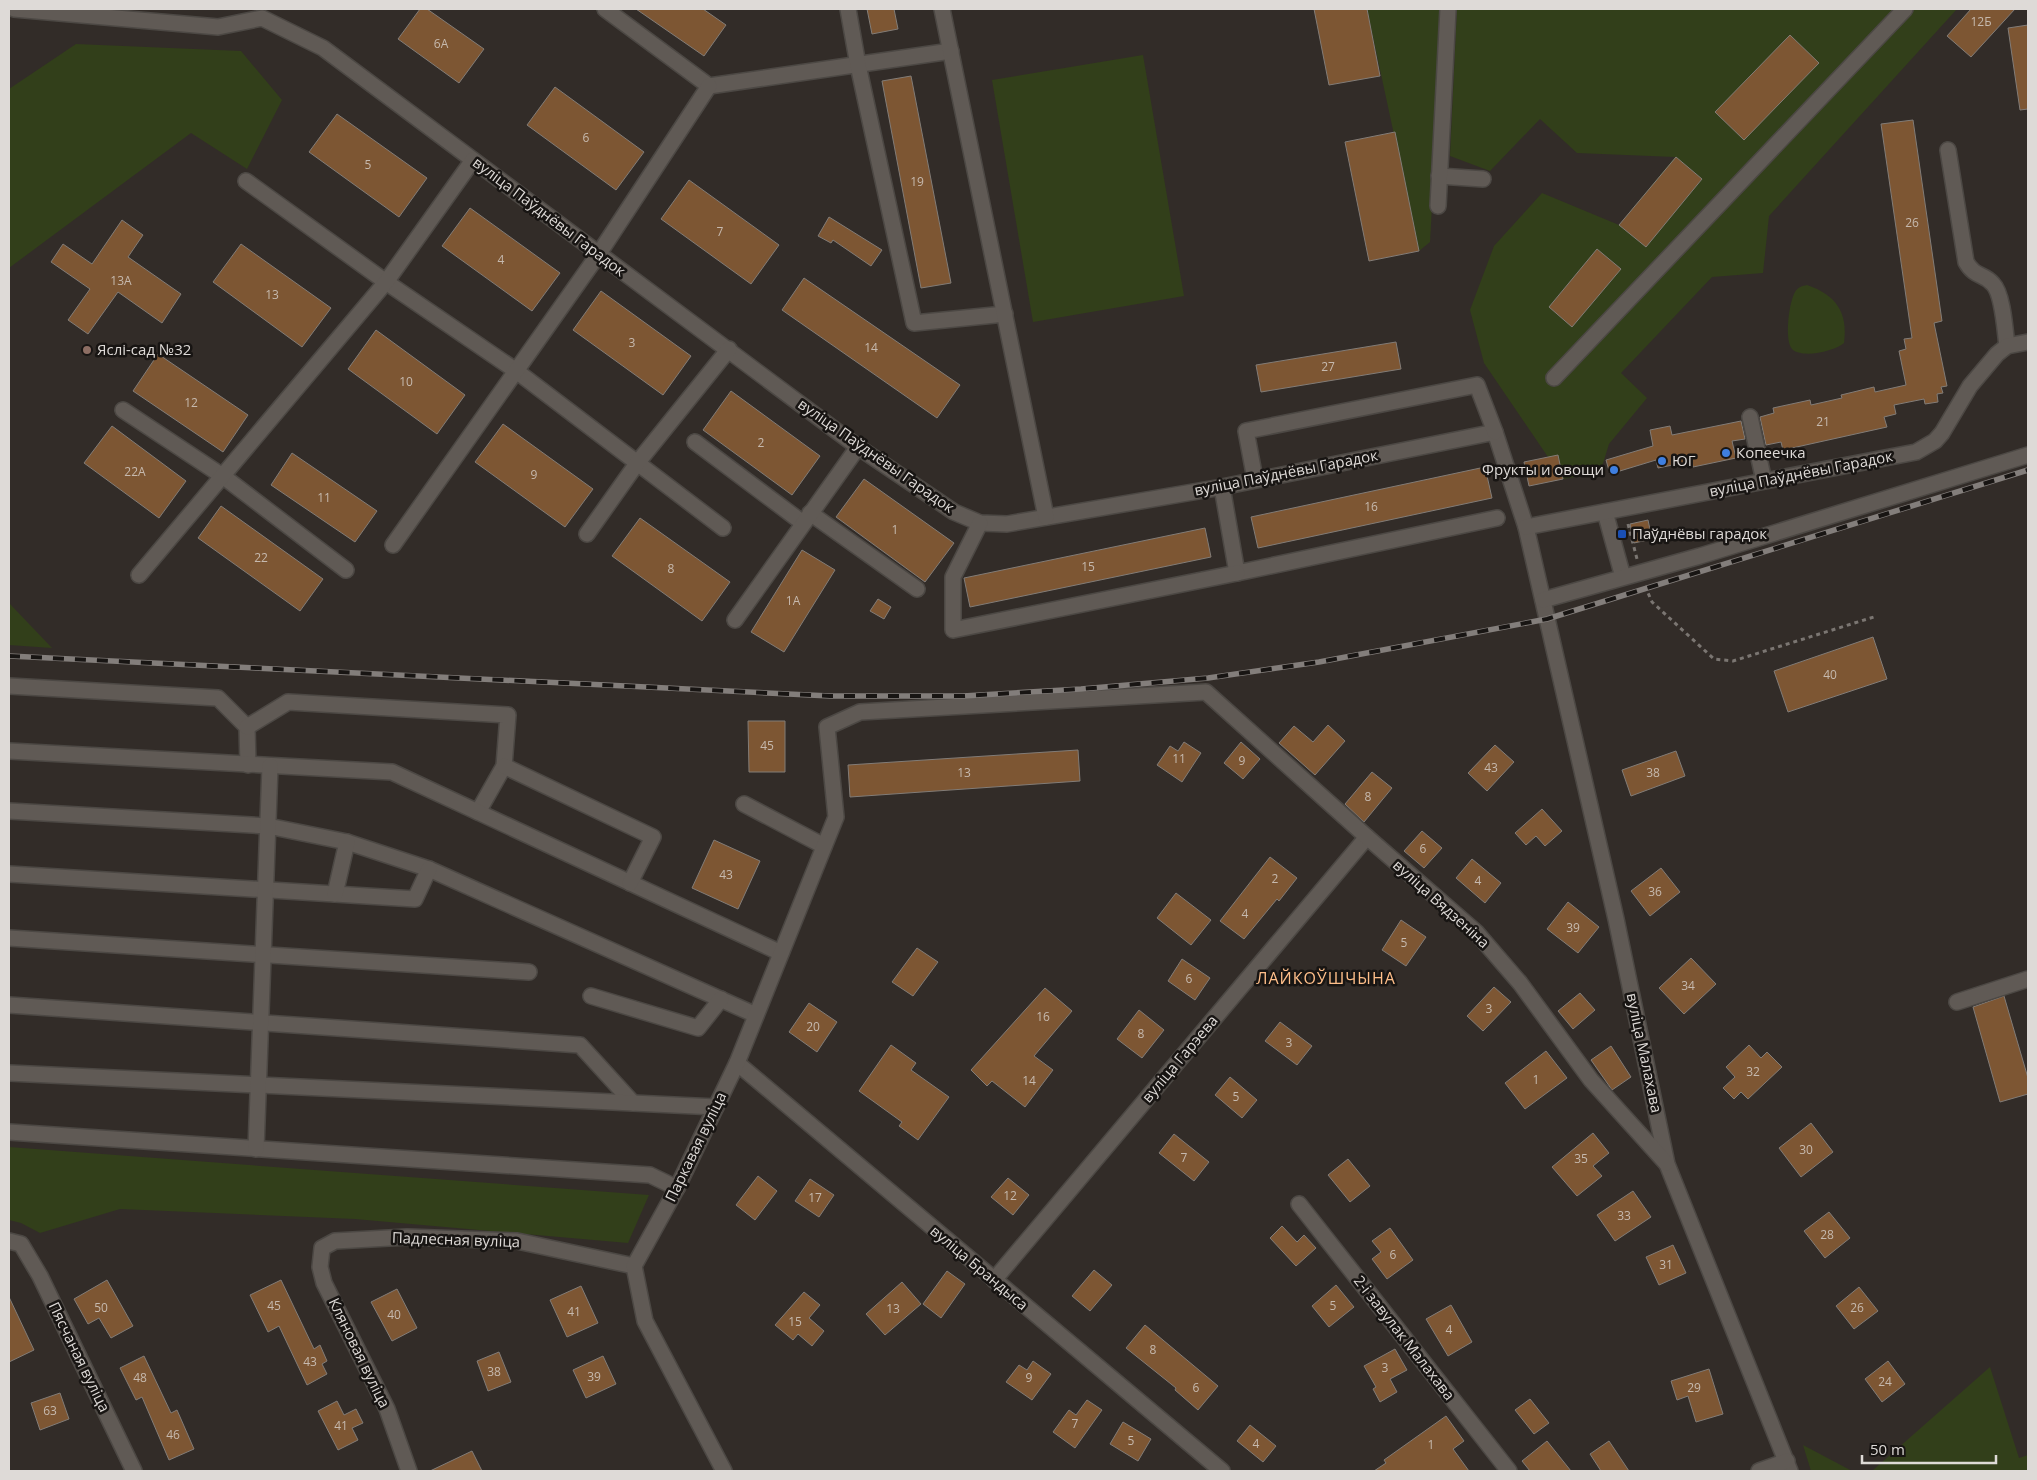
<svg xmlns="http://www.w3.org/2000/svg" width="2037" height="1480" font-family="'Open Sans',sans-serif">
<rect width="100%" height="100%" fill="#322c28"/>
<g fill="#323f1a">
<polygon points="1367,9 1443,9 1430,242 1419,251"/>
<polygon points="1457,9 1957,9 1769,216 1763,273 1712,277 1621,373 1647,398 1609,444 1600,473 1563,479 1484,363 1470,310 1494,246 1542,193 1619,225 1675,157 1577,153 1540,119 1490,171 1450,156"/>
<polygon points="76,44 241,51 282,100 247,169 191,133 9,268 9,89"/>
<polygon points="1143,55 1184,296 1033,322 992,80"/>
<path d="M1807 285C1836 295 1848 312 1844 343 1835 351 1802 359 1792 349 1784 340 1789 302 1795 292 1798 287 1802 286 1807 285Z"/>
<polygon points="9,603 52,648 9,645"/>
<polygon points="9,1147 649,1195 628,1243 355,1219 120,1209 40,1233 21,1223 9,1220"/>
<polygon points="1990,1367 2019,1458 2028,1455 2028,1471 1872,1471"/>
<polygon points="1803,1445 1852,1471 1811,1471"/>
</g>
<g fill="#7d5633" stroke="#827c77">
<polygon points="420,9 427,9 484,49 459,83 398,39"/>
<polygon points="636,9 703,9 726,25 704,56"/>
<polygon points="867,9 894,9 898,29 872,34"/>
<polygon points="1314,9 1367,9 1380,76 1329,85"/>
<polygon points="1971,9 2015,9 1971,57 1947,36"/>
<polygon points="2028,25 2028,109 2020,110 2008,28"/>
<polygon points="1790,35 1819,63 1744,140 1715,112"/>
<polygon points="911,76 951,283 921,288 882,81"/>
<polygon points="555,87 644,152 616,190 527,125"/>
<polygon points="337,114 427,178 399,217 309,152"/>
<polygon points="1913,120 1942,321 1934,323 1947,386 1941,387 1943,393 1937,394 1938,402 1925,404 1924,399 1894,405 1896,414 1884,417 1887,427 1783,450 1781,442 1766,445 1760,417 1774,413 1773,408 1810,400 1811,405 1842,398 1841,395 1874,387 1875,392 1906,385 1899,351 1906,349 1904,339 1912,338 1881,124"/>
<polygon points="1395,132 1419,251 1369,261 1345,142"/>
<polygon points="1676,157 1702,179 1646,247 1619,225"/>
<polygon points="689,180 779,245 751,284 661,219"/>
<polygon points="470,208 560,273 532,311 442,246"/>
<polygon points="829,217 882,250 871,266 833,240 831,243 818,236"/>
<polygon points="122,220 143,235 128,257 181,294 162,323 118,292 88,334 68,320 90,289 51,262 63,244 92,264"/>
<polygon points="241,244 331,308 302,347 213,282"/>
<polygon points="1597,249 1621,269 1572,327 1549,307"/>
<polygon points="804,278 960,385 937,418 782,310"/>
<polygon points="601,291 691,356 663,395 573,330"/>
<polygon points="376,330 465,395 437,434 348,369"/>
<polygon points="1396,342 1401,369 1261,392 1256,365"/>
<polygon points="158,354 248,415 223,452 133,391"/>
<polygon points="731,391 820,456 792,495 703,430"/>
<polygon points="1741,421 1745,439 1732,441 1736,458 1693,467 1692,461 1658,468 1656,460 1610,474 1606,460 1653,446 1650,430 1670,426 1672,435"/>
<polygon points="503,424 593,489 565,527 475,462"/>
<polygon points="112,426 186,481 159,518 84,463"/>
<polygon points="292,453 377,511 355,542 271,485"/>
<polygon points="1558,455 1563,479 1529,486 1524,462"/>
<polygon points="1485,467 1492,498 1258,548 1251,517"/>
<polygon points="864,479 954,543 925,582 836,517"/>
<polygon points="221,506 323,579 300,611 198,538"/>
<polygon points="640,518 730,582 702,621 612,556"/>
<polygon points="1648,520 1652,539 1634,543 1630,524"/>
<polygon points="1205,528 1211,557 970,607 964,578"/>
<polygon points="802,550 835,570 784,652 751,632"/>
<polygon points="878,599 891,607 884,619 870,611"/>
<polygon points="1873,637 1887,679 1788,712 1774,671"/>
<polygon points="748,721 785,721 785,772 749,772"/>
<polygon points="1328,725 1345,741 1315,775 1279,743 1294,726 1313,742"/>
<polygon points="1184,742 1201,753 1182,782 1157,765 1170,746 1178,751"/>
<polygon points="1241,742 1260,759 1243,779 1224,763"/>
<polygon points="1495,745 1514,762 1487,791 1468,773"/>
<polygon points="1078,750 1080,781 850,797 848,765"/>
<polygon points="1676,751 1685,776 1631,796 1622,770"/>
<polygon points="1372,772 1392,788 1364,822 1345,804"/>
<polygon points="1542,809 1562,831 1545,846 1536,836 1526,845 1515,833"/>
<polygon points="1422,831 1442,848 1424,868 1404,851"/>
<polygon points="714,840 760,861 738,909 692,888"/>
<polygon points="1270,857 1297,878 1279,901 1277,899 1244,939 1220,921"/>
<polygon points="1472,859 1501,883 1485,903 1456,878"/>
<polygon points="1661,868 1680,892 1650,916 1631,891"/>
<polygon points="1176,893 1211,920 1191,945 1157,918"/>
<polygon points="1568,902 1599,927 1578,953 1547,929"/>
<polygon points="1401,920 1426,937 1406,966 1382,950"/>
<polygon points="917,948 938,962 913,996 892,982"/>
<polygon points="1691,958 1716,984 1684,1014 1659,988"/>
<polygon points="1182,959 1210,978 1195,1000 1168,981"/>
<polygon points="1494,987 1511,1002 1483,1031 1467,1016"/>
<polygon points="1045,988 1072,1011 1034,1056 1053,1070 1025,1107 992,1081 987,1086 971,1070"/>
<polygon points="1580,993 1595,1010 1573,1029 1558,1011"/>
<polygon points="2004,996 2028,1078 2028,1094 2000,1102 1973,1007"/>
<polygon points="809,1003 837,1022 817,1052 789,1032"/>
<polygon points="1139,1010 1164,1030 1142,1058 1117,1039"/>
<polygon points="1280,1022 1312,1046 1297,1065 1265,1041"/>
<polygon points="891,1045 916,1063 911,1070 949,1097 918,1140 899,1126 902,1122 859,1091"/>
<polygon points="1749,1045 1761,1058 1767,1052 1782,1067 1748,1099 1741,1092 1734,1099 1723,1088 1735,1077 1726,1067"/>
<polygon points="1611,1046 1631,1077 1612,1090 1591,1060"/>
<polygon points="1546,1051 1567,1078 1525,1109 1505,1083"/>
<polygon points="1230,1077 1257,1100 1242,1118 1215,1095"/>
<polygon points="1811,1123 1833,1152 1801,1177 1779,1148"/>
<polygon points="1593,1133 1609,1153 1593,1166 1602,1176 1577,1196 1552,1167"/>
<polygon points="1174,1134 1209,1162 1194,1181 1159,1153"/>
<polygon points="1348,1159 1370,1186 1350,1202 1328,1175"/>
<polygon points="758,1176 777,1191 755,1220 736,1205"/>
<polygon points="1008,1178 1029,1195 1013,1215 991,1197"/>
<polygon points="810,1179 834,1195 819,1217 795,1201"/>
<polygon points="1633,1191 1651,1217 1615,1241 1597,1215"/>
<polygon points="1829,1212 1850,1238 1825,1258 1804,1231"/>
<polygon points="1282,1226 1297,1242 1304,1235 1316,1248 1296,1266 1270,1238"/>
<polygon points="1390,1228 1413,1260 1387,1279 1372,1259 1381,1252 1372,1241"/>
<polygon points="1673,1245 1686,1273 1659,1285 1646,1257"/>
<polygon points="1094,1270 1112,1285 1090,1311 1072,1296"/>
<polygon points="947,1271 965,1284 941,1318 923,1304"/>
<polygon points="107,1280 133,1326 111,1338 99,1318 88,1324 74,1299"/>
<polygon points="281,1280 314,1349 320,1345 327,1361 322,1364 327,1374 307,1385 279,1326 268,1332 250,1295"/>
<polygon points="902,1282 921,1304 885,1335 866,1314"/>
<polygon points="1336,1285 1354,1307 1329,1327 1312,1306"/>
<polygon points="581,1286 598,1323 567,1337 550,1300"/>
<polygon points="1859,1287 1878,1311 1854,1329 1836,1306"/>
<polygon points="397,1289 417,1328 392,1341 371,1302"/>
<polygon points="804,1292 820,1305 809,1318 824,1331 812,1346 798,1334 793,1340 775,1325"/>
<polygon points="9,1297 34,1350 9,1362"/>
<polygon points="1451,1305 1472,1342 1448,1356 1426,1319"/>
<polygon points="1145,1325 1218,1386 1198,1410 1175,1390 1176,1388 1126,1348"/>
<polygon points="1395,1349 1407,1370 1390,1379 1397,1392 1380,1402 1373,1389 1376,1387 1364,1366"/>
<polygon points="499,1352 511,1382 488,1391 477,1361"/>
<polygon points="144,1356 171,1413 177,1410 194,1449 169,1460 142,1397 136,1400 120,1368"/>
<polygon points="603,1356 616,1384 586,1398 573,1370"/>
<polygon points="1033,1361 1051,1374 1032,1400 1006,1382 1019,1365 1027,1370"/>
<polygon points="1888,1361 1905,1384 1882,1402 1865,1379"/>
<polygon points="1709,1369 1723,1414 1696,1422 1688,1396 1677,1400 1671,1381"/>
<polygon points="60,1393 69,1419 40,1430 31,1403"/>
<polygon points="1530,1399 1549,1423 1534,1434 1515,1410"/>
<polygon points="1087,1400 1102,1410 1075,1448 1053,1432 1069,1410 1076,1415"/>
<polygon points="337,1401 344,1415 356,1409 363,1423 352,1428 358,1440 338,1450 318,1411"/>
<polygon points="1446,1416 1464,1441 1453,1449 1469,1471 1374,1471 1386,1463 1384,1460"/>
<polygon points="1123,1422 1151,1439 1138,1461 1110,1444"/>
<polygon points="1250,1425 1276,1446 1263,1462 1237,1441"/>
<polygon points="1547,1441 1571,1471 1530,1471 1522,1461"/>
<polygon points="1609,1441 1629,1471 1601,1471 1590,1454"/>
<polygon points="472,1451 482,1471 430,1471"/>
</g>
<g fill="none" stroke-linecap="round" stroke-linejoin="round">
<defs>
<g id="minor">
<polyline points="14,9 218,27 262,18 323,48 858,447 954,512 980,523 1007,524 1222,487 1495,432 1526,527 1616,919 1667,1164 1790,1471"/>
<polyline points="605,9 709,86 951,51"/>
<polyline points="848,9 858,65 914,323 1005,314"/>
<polyline points="942,9 1046,517"/>
<path d="M1948 150 1966 262C1975 278 1984 273 1993 284 2003 294 2005 331 2007 346"/>
<polyline points="1439,176 1483,179"/>
<polyline points="246,181 386,282 515,370 723,528"/>
<polyline points="1438,206 1448,9"/>
<polyline points="1554,378 1905,9"/>
<polyline points="123,410 224,477 346,570"/>
<polyline points="1750,417 1764,481"/>
<polyline points="695,442 803,523"/>
<polyline points="1255,479 1246,431 1477,385 1495,432"/>
<polyline points="1222,487 1237,573 1497,518"/>
<polyline points="1605,512 1623,577"/>
<polyline points="810,513 917,589"/>
<polyline points="980,523 953,577 953,630 1237,573"/>
<polyline points="1526,527 1916,452 1935,441 1942,433 1970,386 1997,354 2007,346 2028,342"/>
<polyline points="587,534 638,462 729,349"/>
<polyline points="393,545 598,255 709,86"/>
<polyline points="139,575 386,282 473,160"/>
<polyline points="1543,600 1700,556 2028,455"/>
<polyline points="735,620 858,447"/>
<polyline points="9,686 218,698 247,727 248,765"/>
<polyline points="247,727 288,702 508,715 504,766 478,812"/>
<polyline points="9,751 392,772 781,953"/>
<polyline points="504,766 653,837 630,883"/>
<polyline points="744,804 824,846"/>
<polyline points="9,811 268,826 347,842 429,869 756,1015"/>
<polyline points="9,874 415,899 429,869"/>
<polyline points="335,894 347,842"/>
<polyline points="9,938 529,972"/>
<polyline points="591,996 698,1028 721,999"/>
<polyline points="1957,1002 2028,979"/>
<polyline points="9,1005 580,1045 633,1103"/>
<polyline points="737,1063 1222,1471"/>
<polyline points="9,1073 716,1107"/>
<polyline points="9,1132 650,1175 677,1188"/>
<polyline points="256,1149 270,766"/>
<polyline points="1299,1204 1509,1471"/>
<polyline points="9,1241 21,1244 40,1276 134,1471"/>
<polyline points="994,1280 1367,837"/>
<polyline points="409,1471 387,1409 324,1283 320,1267 322,1248 335,1241 407,1237 517,1241 634,1266"/>
<polyline points="724,1471 645,1321 634,1266 677,1188 737,1063 836,817 827,727 860,712 1206,692 1367,837 1476,932 1520,983 1591,1080 1666,1163"/>
<polyline points="1759,1471 1787,1461"/>
</g>
</defs>
<use href="#minor" stroke="#4c4844" stroke-width="18"/>
<g stroke="#7b7672" stroke-width="3" stroke-dasharray="4 4" stroke-linecap="butt">
<polyline points="1628,524 1637,559"/>
<polyline points="1645,586 1652,602 1714,659 1733,661 1877,616"/>
</g>
<use href="#minor" stroke="#605a55" stroke-width="15"/>
<defs>
<polyline id="rail" points="9,656 830,696 963,696 1081,689 1208,678 1319,662 1547,619 2028,470"/>
</defs>
<use href="#rail" stroke="#837e7b" stroke-width="5.5"/>
<use href="#rail" stroke="#181513" stroke-width="4" stroke-dasharray="11" stroke-linecap="butt"/>
</g>
<circle fill="#8d6e63" stroke="#181513" stroke-width="2" cx="87" cy="350" r="5"/>
<g fill="#3f7fe0" stroke="#181513" stroke-width="2">
<circle cx="1726" cy="453" r="5"/>
<circle cx="1662" cy="461" r="5"/>
<circle cx="1614" cy="470" r="5"/>
</g>
<rect fill="#1a4fb4" stroke="#181513" stroke-width="2" x="1617" y="529" width="10" height="10" rx="2.5"/>
<g text-anchor="middle" stroke-width="5" stroke-linejoin="round" paint-order="stroke">
<g font-size="12" fill="#c6b9ae">
<text x="1981" y="26">12Б</text>
<text x="441" y="48">6А</text>
<text x="586" y="142">6</text>
<text x="368" y="169">5</text>
<text x="917" y="186">19</text>
<text x="1912" y="227">26</text>
<text x="720" y="236">7</text>
<text x="501" y="264">4</text>
<text x="121" y="285">13А</text>
<text x="272" y="299">13</text>
<text x="632" y="347">3</text>
<text x="871" y="352">14</text>
<text x="1328" y="371">27</text>
<text x="406" y="386">10</text>
<text x="191" y="407">12</text>
<text x="1823" y="426">21</text>
<text x="761" y="447">2</text>
<text x="135" y="476">22А</text>
<text x="534" y="479">9</text>
<text x="324" y="502">11</text>
<text x="1371" y="511">16</text>
<text x="895" y="534">1</text>
<text x="261" y="562">22</text>
<text x="1088" y="571">15</text>
<text x="671" y="573">8</text>
<text x="793" y="605">1А</text>
<text x="1830" y="679">40</text>
<text x="767" y="750">45</text>
<text x="1179" y="763">11</text>
<text x="1242" y="765">9</text>
<text x="1491" y="772">43</text>
<text x="964" y="777">13</text>
<text x="1653" y="777">38</text>
<text x="1368" y="801">8</text>
<text x="1423" y="853">6</text>
<text x="726" y="879">43</text>
<text x="1275" y="883">2</text>
<text x="1478" y="885">4</text>
<text x="1655" y="896">36</text>
<text x="1245" y="918">4</text>
<text x="1573" y="932">39</text>
<text x="1404" y="947">5</text>
<text x="1189" y="983">6</text>
<text x="1688" y="990">34</text>
<text x="1489" y="1013">3</text>
<text x="1043" y="1021">16</text>
<text x="813" y="1031">20</text>
<text x="1141" y="1038">8</text>
<text x="1289" y="1047">3</text>
<text x="1753" y="1076">32</text>
<text x="1536" y="1084">1</text>
<text x="1029" y="1085">14</text>
<text x="1236" y="1101">5</text>
<text x="1806" y="1154">30</text>
<text x="1184" y="1162">7</text>
<text x="1581" y="1163">35</text>
<text x="1010" y="1200">12</text>
<text x="815" y="1202">17</text>
<text x="1624" y="1220">33</text>
<text x="1827" y="1239">28</text>
<text x="1393" y="1259">6</text>
<text x="1666" y="1269">31</text>
<text x="274" y="1310">45</text>
<text x="1333" y="1310">5</text>
<text x="101" y="1312">50</text>
<text x="1857" y="1312">26</text>
<text x="893" y="1313">13</text>
<text x="574" y="1316">41</text>
<text x="394" y="1319">40</text>
<text x="795" y="1326">15</text>
<text x="1449" y="1334">4</text>
<text x="1153" y="1354">8</text>
<text x="310" y="1366">43</text>
<text x="1385" y="1372">3</text>
<text x="494" y="1376">38</text>
<text x="594" y="1381">39</text>
<text x="140" y="1382">48</text>
<text x="1029" y="1382">9</text>
<text x="1885" y="1386">24</text>
<text x="1196" y="1392">6</text>
<text x="1694" y="1392">29</text>
<text x="50" y="1415">63</text>
<text x="1075" y="1428">7</text>
<text x="341" y="1430">41</text>
<text x="173" y="1439">46</text>
<text x="1131" y="1445">5</text>
<text x="1256" y="1448">4</text>
<text x="1431" y="1449">1</text>
</g>
<g font-size="15" fill="#dedad7" stroke="#181513">
<text transform="translate(549 217) rotate(37)" y="5">вуліца Паўднёвы Гарадок</text>
<text transform="translate(876 456) rotate(35)" y="5">вуліца Паўднёвы Гарадок</text>
<text transform="translate(1286 473) rotate(-11)" y="5">вуліца Паўднёвы Гарадок</text>
<text transform="translate(1801 474) rotate(-11)" y="5">вуліца Паўднёвы Гарадок</text>
<text transform="translate(1441 904) rotate(42)" y="5">вуліца Вядзеніна</text>
<text transform="translate(1644 1053) rotate(78)" y="5">вуліца Малахава</text>
<text transform="translate(1180 1059) rotate(-50)" y="5">вуліца Гарэева</text>
<text transform="translate(696 1147) rotate(-64)" y="5">Паркавая вуліца</text>
<text transform="translate(456 1240) rotate(2)" y="5">Падлесная вуліца</text>
<text transform="translate(979 1268) rotate(40)" y="5">вуліца Брандыса</text>
<text transform="translate(1404 1338) rotate(52)" y="5">2-і завулак Малахава</text>
<text transform="translate(359 1353) rotate(64)" y="5">Кляновая вуліца</text>
<text transform="translate(79 1357) rotate(64)" y="5">Пясчаная вуліца</text>
</g>
<g font-size="15" fill="#dedad7" stroke="#181513" text-anchor="start">
<text x="97" y="355">Яслі-сад №32</text>
<text x="1736" y="458">Копеечка</text>
<text x="1672" y="466">ЮГ</text>
<text x="1604" y="475" text-anchor="end">Фрукты и овощи</text>
<text x="1632" y="539">Паўднёвы гарадок</text>
</g>
<g font-size="16" letter-spacing="1" fill="#ffbf8a" stroke="#181513">
<text x="1326" y="984">ЛАЙКОЎШЧЫНА</text>
</g>
</g>
<rect width="2037" height="1480" fill="none" stroke="#dedad7" stroke-width="20"/>
<path d="M1862 1455v8h134v-8" fill="none" stroke="#dedad7" stroke-width="2.5"/>
<text x="1870" y="1455" font-size="15" fill="#dedad7" stroke="#181513" stroke-width="4" paint-order="stroke">50 m</text>
</svg>
